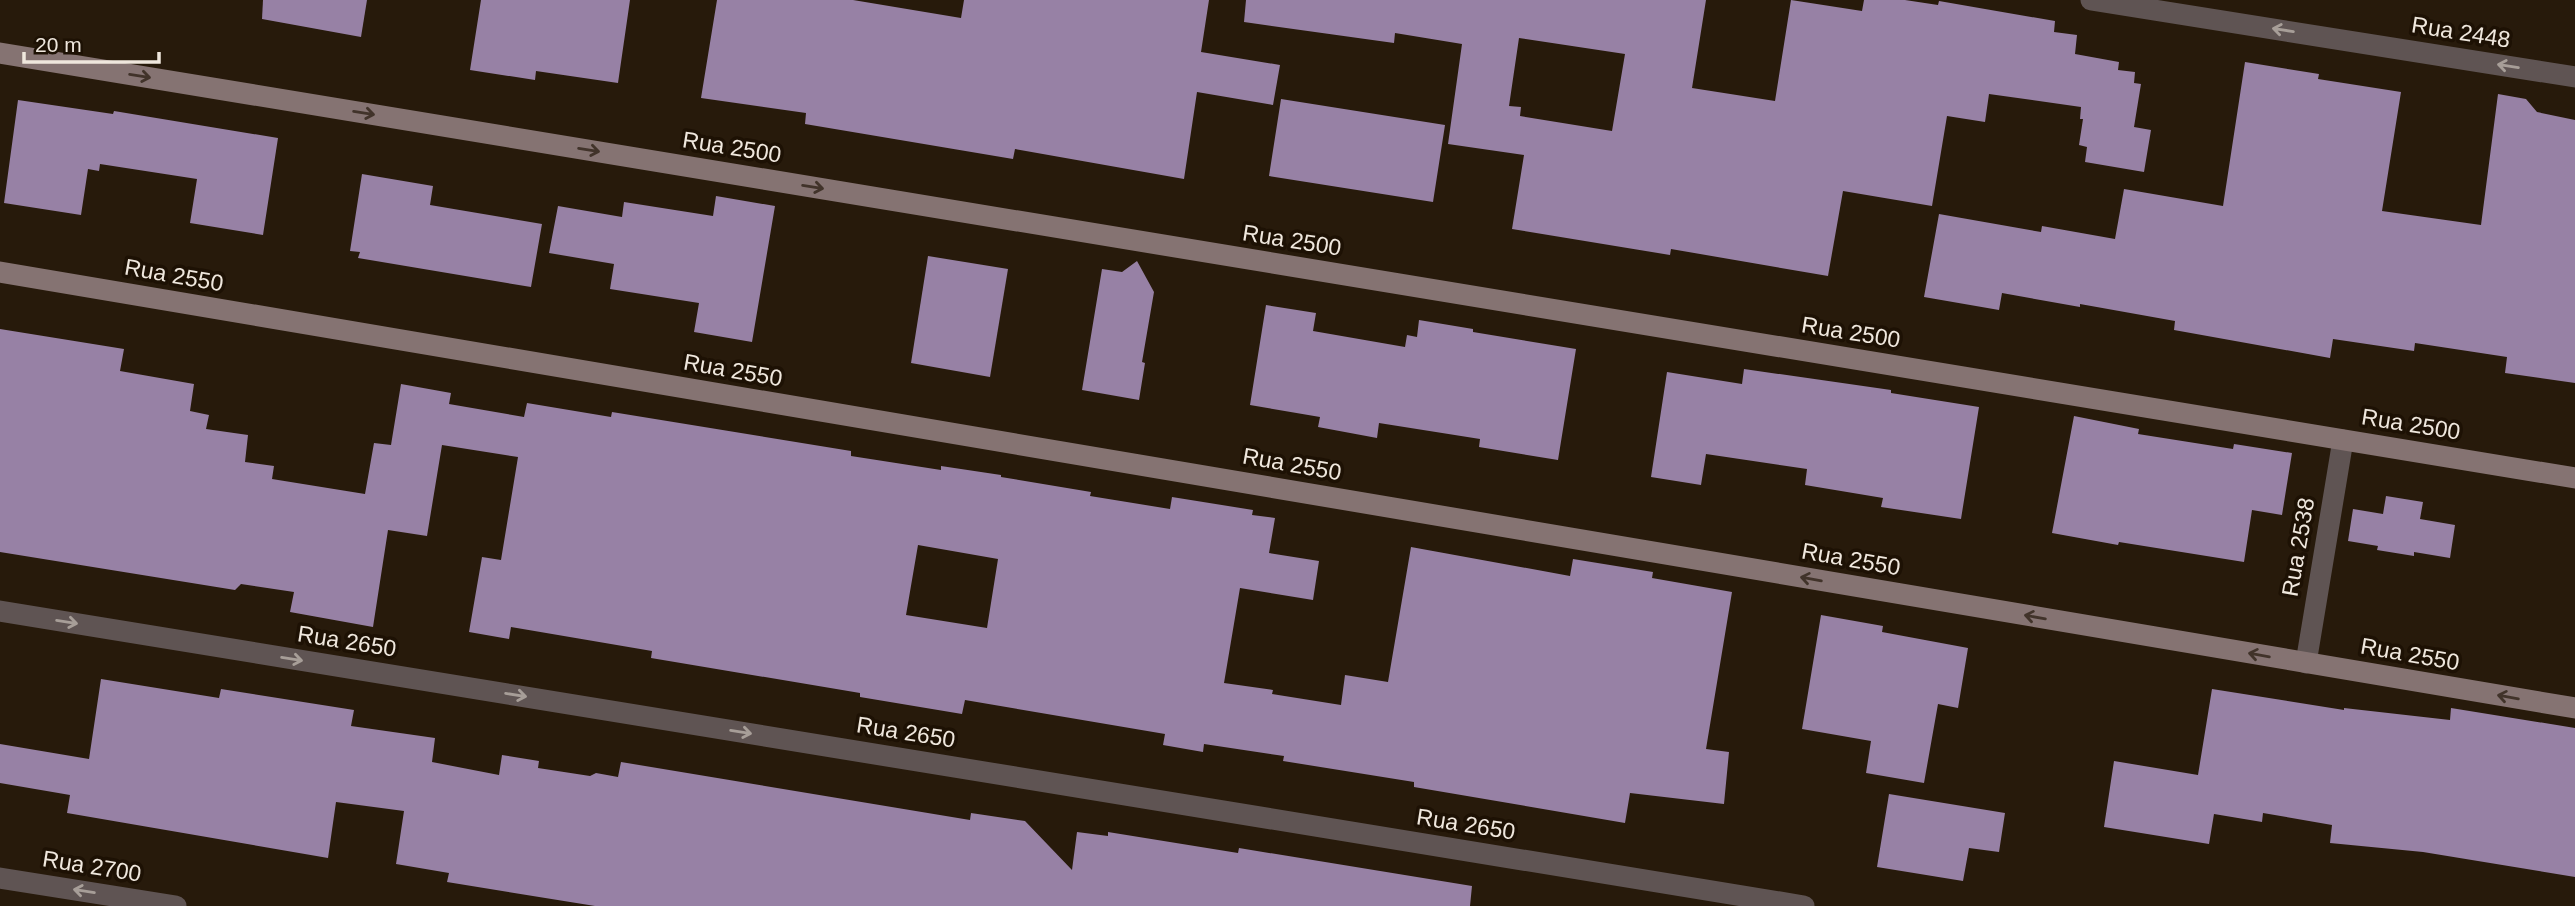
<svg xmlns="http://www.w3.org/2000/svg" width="2575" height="906" font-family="Arial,sans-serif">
<rect width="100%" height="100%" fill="#271a0b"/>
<g fill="#9781a5" fill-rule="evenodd">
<polygon points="263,0 367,0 361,37 262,19"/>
<polygon points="481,0 630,0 618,83 536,71 535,80 470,70"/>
<polygon points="717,0 853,0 961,18 964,0 1209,0 1201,52 1280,65 1273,105 1197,92 1184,179 1015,149 1013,159 805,124 806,113 701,98"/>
<path d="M1246 0H1706L1692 88 1775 101 1791 0 1862 11 1864 0H1905L1938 5 1939 1 2055 21 2054 32 2077 35 2075 54 2119 62 2118 70 2135 72 2134 83 2141 84 2134 127 2151 130 2144 172 2085 162 2087 147 2079 145 2083 119H2080L2081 107 1989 94 1985 122 1947 116 1932 206 1843 191 1828 276 1671 249 1670 255 1512 229 1524 155 1448 144 1462 44 1395 33 1394 43 1244 22ZM1519 38 1625 54 1612 131 1520 116 1521 107 1509 106Z"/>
<polygon points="2245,62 2319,74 2318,79 2401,92 2382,211 2481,225 2498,94 2526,99 2537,112 2575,120 2575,383 2505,373 2507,357 2415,343 2414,351 2333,339 2330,358 2174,330 2175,321 2080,304 2080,307 2002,293 1999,310 1924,297 1939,214 2041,232 2042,226 2115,239 2124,189 2223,206"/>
<polygon points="1281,99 1445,125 1433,202 1269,176"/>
<polygon points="18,100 113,114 114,111 278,138 263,235 190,223 197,179 100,164 99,171 88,169 81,215 4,203"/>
<polygon points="362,174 433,186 430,205 542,224 531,287 358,258 360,252 350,251"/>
<polygon points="716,196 775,206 752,342 694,332 699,303 610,289 614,264 549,253 558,206 622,217 624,202 713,216"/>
<polygon points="928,256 1008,269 990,377 911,363"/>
<polygon points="1137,261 1154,292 1142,362 1145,363 1139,400 1082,390 1102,269 1122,272"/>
<polygon points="1266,305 1316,313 1313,331 1405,347 1407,335 1417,337 1419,320 1473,329 1473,332 1576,349 1558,460 1479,447 1480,439 1379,423 1377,438 1318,427 1320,417 1250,405"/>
<path d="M0 329 124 349 120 371 194 384 190 411 209 415 206 429 248 435 245 462 274 466 272 479 365 494 374 443 391 445 401 384 451 393 449 404 524 417 527 403 611 417 612 412 851 451V456L941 470V466L1001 475V477L1091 492 1090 496 1170 509 1172 497 1253 510 1252 515 1275 518 1269 553 1319 561 1313 600 1240 588 1224 683 1273 690 1272 694 1341 705 1345 675 1388 682 1411 547 1570 576 1573 559 1653 572 1652 578 1732 592 1706 749 1729 752 1724 804 1630 793 1625 823 1414 787V782L1283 761 1284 756 1204 744 1203 752 1163 745 1165 734 965 700 962 714 860 697V693L651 658 652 651 511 627 509 639 469 632 482 557 501 560 518 457 442 445 427 536 388 530 373 627 290 612 294 592 241 584 235 590 0 552ZM918 545 998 559 987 628 906 615Z"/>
<polygon points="1744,369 1891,390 1891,393 1979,407 1961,519 1881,507 1883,498 1805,485 1807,469 1706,454 1701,485 1651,477 1667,372 1742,384"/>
<polygon points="2074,416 2139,429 2138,434 2233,449 2234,444 2292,453 2282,515 2252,510 2244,562 2119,542 2118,545 2052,533"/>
<polygon points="2386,496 2423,502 2420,519 2455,525 2450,558 2414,552 2414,556 2377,550 2378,546 2348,541 2353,509 2383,514"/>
<polygon points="1821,615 1883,626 1882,632 1968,648 1958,708 1938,704 1924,783 1866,773 1871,741 1802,729"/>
<polygon points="101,679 219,698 221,689 354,710 351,726 435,738 432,762 499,775 502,755 539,761 538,768 590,776 596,773 618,777 621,762 970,820 971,813 1025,821 1072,870 1077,832 1108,836 1108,832 1238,853 1239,848 1472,886 1470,906 595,906 447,882 449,873 396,864 404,811 336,802 328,858 67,813 70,795 0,783 0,744 89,759"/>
<polygon points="2212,689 2344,710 2344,708 2450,720 2451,708 2575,728 2575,877 2423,852 2330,843 2332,825 2263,813 2262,822 2214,814 2209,844 2104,827 2114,761 2198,775"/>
<polygon points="1889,794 2005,813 1999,852 1969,848 1963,881 1877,867"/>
</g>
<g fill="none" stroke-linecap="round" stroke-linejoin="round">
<g stroke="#5f5453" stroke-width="21">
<polyline points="2091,0 2575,77"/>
<polyline points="0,611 1804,906"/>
<polyline points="2306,663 2343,440"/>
<polyline points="0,878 176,906"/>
</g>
<g stroke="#857372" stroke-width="21">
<polyline points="0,53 2575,478"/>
<polyline points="0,272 2575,708"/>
</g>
</g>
<defs><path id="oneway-shaft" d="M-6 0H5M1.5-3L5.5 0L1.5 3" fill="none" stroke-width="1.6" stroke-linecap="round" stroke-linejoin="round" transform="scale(1.75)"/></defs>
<g stroke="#a79e98">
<use href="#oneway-shaft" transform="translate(2283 30) rotate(-171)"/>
<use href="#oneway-shaft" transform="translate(2508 66) rotate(-171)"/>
<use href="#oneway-shaft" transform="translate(67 622) rotate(9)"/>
<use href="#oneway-shaft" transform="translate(292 659) rotate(9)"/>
<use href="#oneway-shaft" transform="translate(516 695) rotate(9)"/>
<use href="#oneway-shaft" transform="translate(741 732) rotate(9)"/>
<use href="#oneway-shaft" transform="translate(84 891) rotate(-171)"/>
</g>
<g stroke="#41332a">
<use href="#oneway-shaft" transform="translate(140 76) rotate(9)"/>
<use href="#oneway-shaft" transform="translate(364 113) rotate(9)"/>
<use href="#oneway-shaft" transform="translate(589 150) rotate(9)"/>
<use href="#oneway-shaft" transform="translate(813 187) rotate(9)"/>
<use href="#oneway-shaft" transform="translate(1811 579) rotate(-170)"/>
<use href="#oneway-shaft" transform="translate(2035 617) rotate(-170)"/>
<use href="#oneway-shaft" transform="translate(2259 655) rotate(-170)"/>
<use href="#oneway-shaft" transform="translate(2508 697) rotate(-170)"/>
</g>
<g text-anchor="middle" stroke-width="7" stroke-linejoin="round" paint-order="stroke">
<g font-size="23" fill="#efe7dd" stroke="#1d1104">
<text transform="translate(2461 32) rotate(9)" y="8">Rua 2448</text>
<text transform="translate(732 147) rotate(9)" y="8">Rua 2500</text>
<text transform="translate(1292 240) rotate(9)" y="8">Rua 2500</text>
<text transform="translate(174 275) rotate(10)" y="8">Rua 2550</text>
<text transform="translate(1851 332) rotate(9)" y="8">Rua 2500</text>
<text transform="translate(733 370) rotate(10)" y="8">Rua 2550</text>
<text transform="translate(2411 424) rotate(9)" y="8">Rua 2500</text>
<text transform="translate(1292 464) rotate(10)" y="8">Rua 2550</text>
<text transform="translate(2298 547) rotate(-80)" y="8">Rua 2538</text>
<text transform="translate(1851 559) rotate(10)" y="8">Rua 2550</text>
<text transform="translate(347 641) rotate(9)" y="8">Rua 2650</text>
<text transform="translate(2410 654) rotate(10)" y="8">Rua 2550</text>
<text transform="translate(906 732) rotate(9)" y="8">Rua 2650</text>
<text transform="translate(1466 824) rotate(9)" y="8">Rua 2650</text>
<text transform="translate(92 866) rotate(9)" y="8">Rua 2700</text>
</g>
</g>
<path d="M24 52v10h135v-10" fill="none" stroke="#efe7dd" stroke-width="3.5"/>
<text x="35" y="52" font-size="21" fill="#efe7dd" stroke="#1d1104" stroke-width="5" paint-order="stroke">20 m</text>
</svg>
